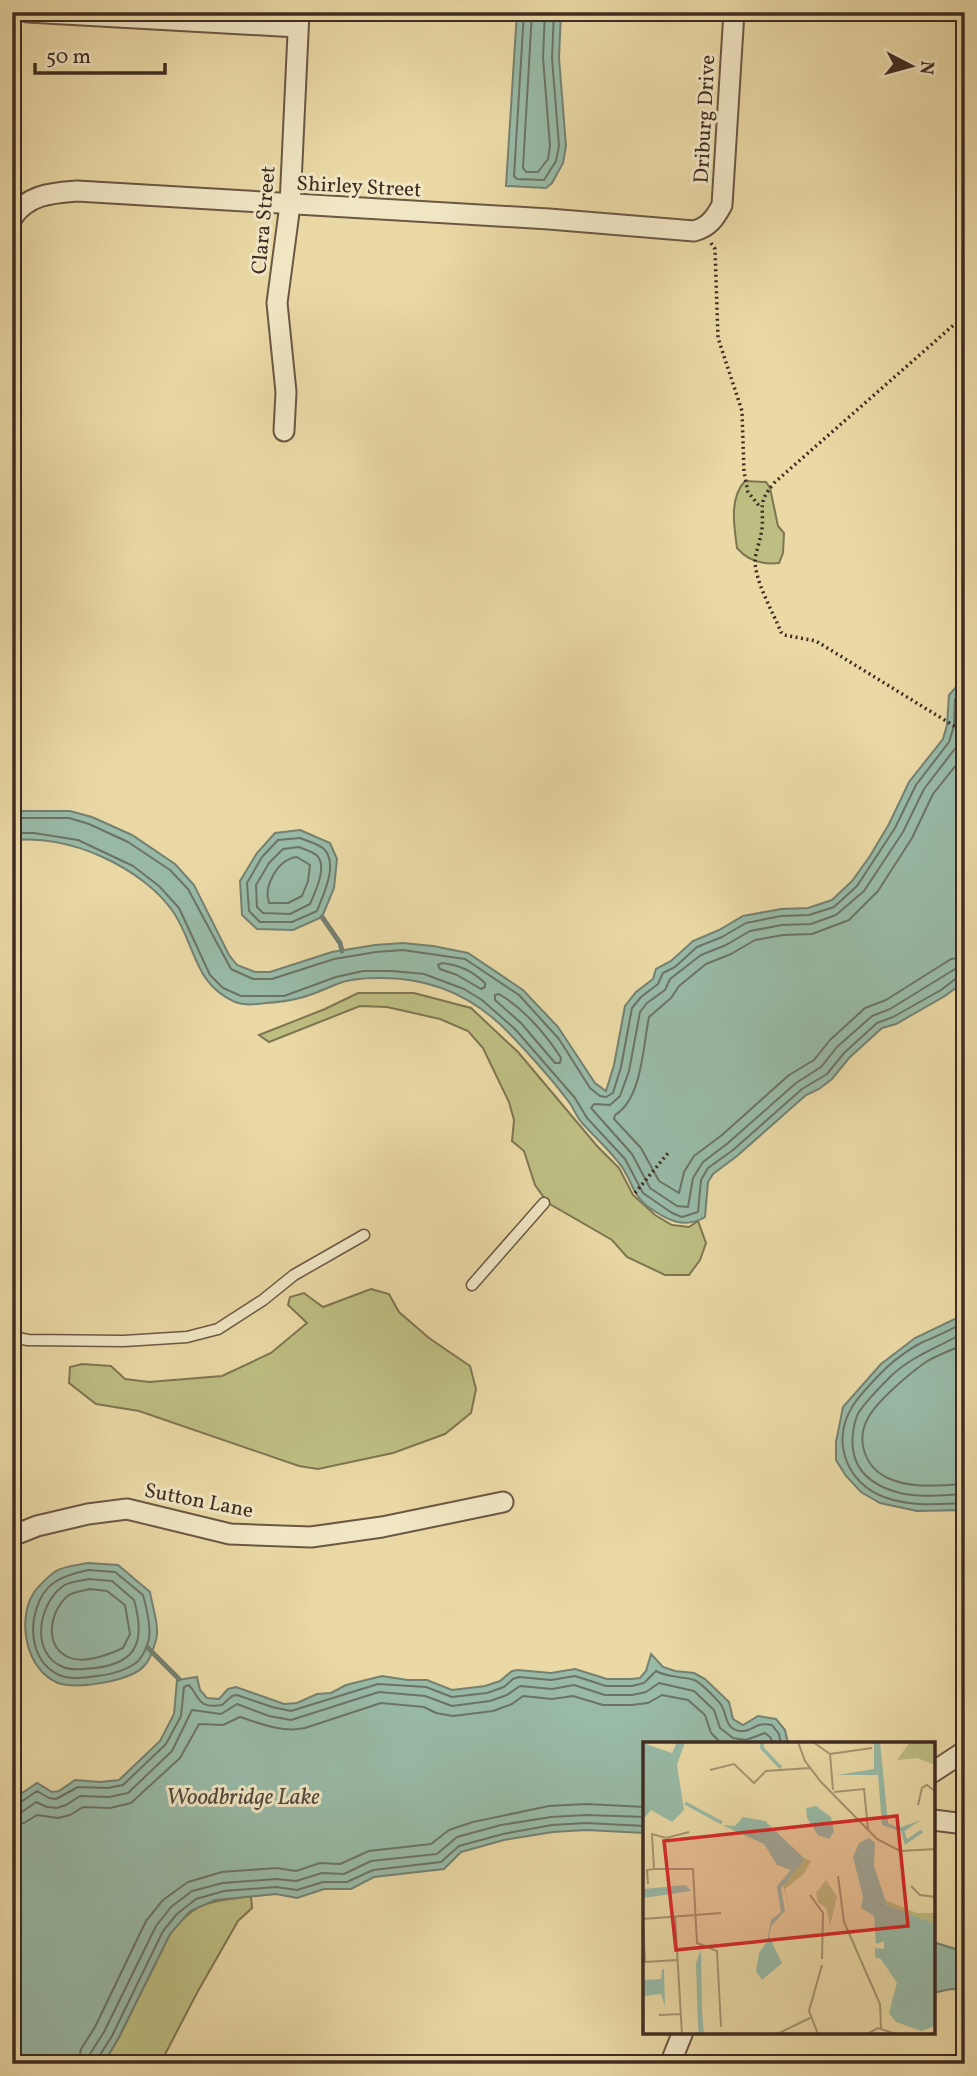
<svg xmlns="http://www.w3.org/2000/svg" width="977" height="2076" font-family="Vollkorn,serif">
<rect width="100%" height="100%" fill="#ead9a5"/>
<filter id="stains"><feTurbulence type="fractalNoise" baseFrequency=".00286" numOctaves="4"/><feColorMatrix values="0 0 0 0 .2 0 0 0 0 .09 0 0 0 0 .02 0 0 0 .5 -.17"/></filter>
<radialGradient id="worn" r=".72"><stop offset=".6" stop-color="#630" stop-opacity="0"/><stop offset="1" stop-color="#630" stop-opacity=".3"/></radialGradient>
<g fill="#bdbe82" stroke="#7e7552" stroke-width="2">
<path d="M745 481 766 482 770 488 778 526 784 533 783 553 779 563C762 565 748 561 737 548 734 526 729 498 745 481Z"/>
<polygon points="358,993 414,993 471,1008 518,1052 597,1146 619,1168 633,1195 655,1215 672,1225 689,1227 698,1221 706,1243 700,1260 689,1275 665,1275 627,1257 612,1240 548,1203 535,1185 524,1151 512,1141 514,1120 509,1102 483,1048 468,1031 440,1019 387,1007 360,1006 269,1042 259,1035 325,1009"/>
<polygon points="371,1289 389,1294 399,1312 429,1338 470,1366 476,1389 471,1413 445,1434 393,1453 318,1469 299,1466 139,1411 96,1404 69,1383 70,1367 82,1364 111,1366 125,1379 149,1382 222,1376 271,1353 307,1323 288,1305 290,1297 304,1293 323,1307"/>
<path d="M251 1896 252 1908 238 1921 198 1991 160 2064H103L118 2039 170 1934C198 1898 210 1903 251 1896Z"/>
</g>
<g fill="#98baa7" stroke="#748172" stroke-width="2">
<polygon points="517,12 561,12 559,58 566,146 563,163 552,183 546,188 506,186"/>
<path d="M965 684V981L945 996 896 1024 882 1028 849 1058 832 1079 819 1089 806 1095 737 1156 713 1174 708 1182 705 1217C684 1230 665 1219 647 1206 632 1195 631 1177 619 1163 608 1149 595 1137 583 1124 577 1118 574 1109 569 1102 551 1078 530 1055 510 1034 474 996 430 977 378 978 365 978 349 979 337 984 309 996 297 1001 266 1003 256 1004 246 1006 235 1002 194 984 196 947 174 913 144 868 66 832 12 841V811H70L92 817 132 835 175 864 194 885 229 955 237 965 255 972H270L332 952 375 945 403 943 433 946 468 953 523 990 558 1027 595 1083 606 1091 614 1065 625 1006 636 992 653 979 656 969 671 961 693 941 719 930 743 916 781 909 808 908 832 900 852 881 870 856 889 824 909 782 943 739 947 725 949 695 958 685Z"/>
<polygon points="300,830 330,843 337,859 334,888 322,917 293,930 257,929 242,915 240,881 257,853 275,833"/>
<polygon points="965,1314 965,1510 917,1511 880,1503 861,1492 846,1476 836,1460 836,1442 843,1407 881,1364 915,1338"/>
<path d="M88 1563 118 1565 150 1592C152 1606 160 1627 156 1640 154 1647 150 1660 145 1665 132 1681 77 1690 58 1683 26 1670 17 1621 33 1594 37 1587 50 1575 56 1571 64 1566 78 1565 88 1563Z"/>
<polygon points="651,1654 663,1667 675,1671 694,1673 705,1679 729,1702 733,1719 743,1725 758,1716 776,1719 785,1730 788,1743 645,1744 644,1833 586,1830 553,1832 504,1840 461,1852 444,1869 374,1877 351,1889 324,1889 297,1898 276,1894 215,1900 190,1911 170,1934 118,2039 103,2064 12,2064 12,1800 37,1783 52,1792 59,1791 75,1780 100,1782 119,1780 160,1741 174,1714 177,1680 197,1677 200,1690 207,1698 219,1699 228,1689 236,1687 284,1704 297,1703 317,1694 331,1693 346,1685 382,1676 408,1680 427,1680 452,1690 485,1686 500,1681 512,1671 518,1670 551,1673 575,1669 607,1679 631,1679 640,1678 646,1671"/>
<polygon points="933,1942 965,1952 965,1990 951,1989 933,1993"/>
</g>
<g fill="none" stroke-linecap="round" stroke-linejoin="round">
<g stroke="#6c7365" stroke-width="2">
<polyline points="524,12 514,176 517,179 544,180 556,161 559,146 552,58 554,12"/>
<polyline points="532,12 523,168 526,172 538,172 548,159 550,146 543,58 545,12"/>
<polyline points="965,701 963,705 962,729 957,746 924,789 903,832 864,891 836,915 811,924 782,925 750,931 726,945 701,955 670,979 665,990 647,1003 640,1012 629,1071 620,1096 610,1105 594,1104 591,1108 632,1154 650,1188 677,1206 688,1207 693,1178 703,1162 728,1143 796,1083 821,1067 837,1047 872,1016 890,1009 955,969 965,967"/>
<path d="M965 754 933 794 912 838 878 891 849 920 812 934 783 935 755 940 731 954 706 964 679 986 671 998 649 1017C643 1046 642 1099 615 1115L614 1119 641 1148 659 1181 679 1193 684 1172 694 1156 722 1135 789 1075 814 1060 830 1040 865 1008 886 1000 951 959 965 957"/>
<polyline points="12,818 69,818 89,824 128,842 170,870 188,889 231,969 253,979 272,979 334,959 376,952 403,950 465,959 519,995 559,1039 590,1088 600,1096 606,1097 613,1093 621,1067 632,1008 641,997 658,984 663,973 675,967 697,947 722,937 746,923 781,916 809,915 834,907 857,886 895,828 916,785 949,742 954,726 955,699 965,691"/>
<polyline points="12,833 34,833 78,840 133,866 159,886 179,908 210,975 223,988 241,996 284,996 336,977 363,971 392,971 424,974 464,989 482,1000 515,1029 575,1098 587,1118 625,1159 643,1193 672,1213 682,1217 698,1212 701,1180 708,1168 733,1150 802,1089 827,1074 844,1053 877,1023 893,1017 941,990 958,977 965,976"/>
<path d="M300 838C307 841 320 844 325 850 338 866 323 895 317 911L292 922H260L249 911 247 883 262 857 278 840Z"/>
<path d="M299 847C305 850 316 852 319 858 326 870 315 892 310 904L290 914 263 913 257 907 256 885 269 863 283 849Z"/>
<path d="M297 857 310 865 308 881 302 896 288 903H269C263 886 278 859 297 857Z"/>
<path d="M442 963C460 965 472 971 485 983V987L481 989 457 975 440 969 438 965Z"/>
<path d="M499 994C523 1008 546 1034 561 1058L560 1063H555L521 1023 495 1000V995Z"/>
<path d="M965 1321C951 1331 936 1336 921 1343 909 1349 896 1359 886 1368 876 1378 857 1397 851 1409 831 1443 848 1484 884 1497 911 1507 937 1504 965 1503"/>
<path d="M965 1332C940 1347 913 1355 891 1376 881 1386 867 1400 859 1412 855 1418 854 1426 853 1433 849 1467 869 1485 900 1493 922 1498 943 1495 965 1494"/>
<path d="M965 1344C952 1350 937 1355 926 1362 910 1373 877 1401 868 1418 855 1442 866 1469 890 1479 914 1489 940 1485 965 1484"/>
<path d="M88 1570 115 1572 143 1595C146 1606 151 1627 149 1638 148 1645 142 1658 137 1662 127 1670 110 1675 97 1676 85 1678 70 1680 59 1675 34 1663 29 1634 36 1610 44 1582 62 1576 88 1570Z"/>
<path d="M89 1579 112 1581 134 1600C145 1639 139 1663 95 1668 85 1669 72 1671 63 1667 29 1653 39 1603 63 1586 70 1581 81 1581 89 1579Z"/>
<path d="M90 1589 107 1591 125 1605 130 1634 123 1648C108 1655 82 1665 66 1656 43 1644 51 1608 69 1595 74 1592 83 1591 90 1589Z"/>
<path d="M12 1805 18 1804 37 1791 49 1798 56 1799 78 1787 108 1788 123 1785 166 1744 181 1716 184 1687 189 1685C200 1697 197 1709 222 1705L232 1696 237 1695 272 1707 291 1711 378 1684 426 1687 452 1697 487 1693 504 1687 513 1679 519 1677 551 1680 575 1676 606 1686H632L644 1683 656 1671C669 1678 681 1676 694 1680 702 1683 713 1696 719 1702 728 1711 723 1729 740 1731 752 1733 754 1721 772 1725L779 1734 781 1744"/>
<polyline points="12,1814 22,1812 36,1802 47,1807 57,1808 66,1805 80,1796 109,1797 128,1793 172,1751 192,1710 221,1714 237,1704 269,1716 291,1720 379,1692 425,1696 452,1706 490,1701 507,1695 520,1686 552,1689 574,1685 605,1695 632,1695 646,1692 659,1683 694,1691 714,1710 720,1728 733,1738 746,1740 765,1733 771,1738 772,1744"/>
<path d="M12 1824 24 1823 37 1815 58 1818 70 1815 83 1807 110 1808 131 1803 180 1758 199 1724 223 1725 240 1717C262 1724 282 1733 305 1728L381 1703 424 1707 436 1713 453 1716 493 1711 512 1704 523 1696 552 1699 573 1696 603 1705H631L648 1703 662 1695 688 1700 705 1715 711 1733 722 1744"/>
<polyline points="78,2064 81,2049 95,2027 146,1921 163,1900 188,1882 222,1872 276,1868 296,1871 320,1863 340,1864 369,1851 431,1844 449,1830 473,1822 549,1806 586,1804 645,1807"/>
<polyline points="88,2064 90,2054 104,2032 156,1926 171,1907 192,1891 223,1883 276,1879 296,1881 322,1873 344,1874 371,1861 437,1854 457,1837 501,1825 551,1817 586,1815 645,1817"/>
<polyline points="97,2064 98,2058 112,2036 163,1931 177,1914 196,1899 224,1891 276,1887 297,1890 323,1882 347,1882 373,1870 441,1862 459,1846 503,1834 552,1825 586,1823 645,1826"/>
</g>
<g stroke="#748172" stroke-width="5">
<polyline points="322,917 340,943 342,951"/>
<polyline points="148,1648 179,1679"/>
</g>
<defs>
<g id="service">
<polyline points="472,1285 544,1203"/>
<polyline points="12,1337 28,1340 124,1341 187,1337 218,1329 263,1300 294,1275 364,1235"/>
</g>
<g id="minor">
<polyline points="28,12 297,27"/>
<path d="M12 218C28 194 52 193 77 191L549 219 694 231C709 227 715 218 722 205L734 12"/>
<polyline points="284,431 286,392 277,303 290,205 299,12"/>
<polyline points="12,1536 37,1526 88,1514 127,1509 230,1534 311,1537 382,1527 503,1502"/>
<polyline points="933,1772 965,1751"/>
<polyline points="933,1820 965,1824"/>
<polyline points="670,2064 683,2032"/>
</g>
</defs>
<use href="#service" stroke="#6a5744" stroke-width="13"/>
<use href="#minor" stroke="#6a5744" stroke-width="23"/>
<g stroke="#3f2c23" stroke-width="3.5" stroke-dasharray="2 3.5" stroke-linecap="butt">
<polyline points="711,243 715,249 718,338 742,411 744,472 748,492 760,507"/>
<path d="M964 732 816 641 784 635 781 632C773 612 755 582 755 560 756 550 761 539 762 528 764 505 757 504 774 483L965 315"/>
<polyline points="635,1193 668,1153"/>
</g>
<use href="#service" stroke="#f1e6c4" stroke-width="10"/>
<use href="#minor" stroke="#f1e6c4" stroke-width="19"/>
</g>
<g text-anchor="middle" stroke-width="6" stroke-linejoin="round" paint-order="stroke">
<g font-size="21" fill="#3f2c23" stroke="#f1e6c4">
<text transform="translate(704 119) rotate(-87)" y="7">Driburg Drive</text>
<text transform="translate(359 186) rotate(3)" y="7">Shirley Street</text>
<text transform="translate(263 220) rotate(-85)" y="7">Clara Street</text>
<text transform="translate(199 1500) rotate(11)" y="7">Sutton Lane</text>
</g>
<g font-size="23" font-style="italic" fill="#51483d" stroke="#f1e6c4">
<text x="243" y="1804">Woodbridge Lake</text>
</g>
</g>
<g transform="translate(643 1742)">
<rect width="292" height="292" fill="#ead9a5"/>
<path d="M267 0H292V23L274 16 254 18ZM161 116 168 119 161 132 142 147 146 167 140 143ZM183 138 194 155 187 184 184 167 175 160 173 151ZM242 158 274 171H292V182L247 166Z" fill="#bdbe82"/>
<path d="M34 0H42L34 23 41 68 29 80 8 68 0 78V1L29 11ZM231 0H237L245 81 256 86 278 78 260 90 239 83 235 33H194L231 27ZM173 64 188 75 191 90 186 97 175 93 164 76 163 66ZM100 75 122 79 162 117 138 146 142 169 129 183 126 194 139 221 119 238 113 229 116 211 124 200 128 178 138 170 134 144 148 128 134 123 121 102 79 83 92 84ZM226 96 232 101 231 124 244 163 292 182V284L278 289 253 280 246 271 254 241 238 217 232 215V206L241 207V199L233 202 231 174 218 166 220 155 210 115 216 101ZM43 143 48 149 0 156V147ZM58 208 59 268 61 292H56L55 285 53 221ZM19 227H21L22 265 18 252 0 254V238L18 237Z" fill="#98baa7"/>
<path fill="none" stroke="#98baa7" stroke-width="3.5" d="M119 0V6L138 26M42 61 79 81M260 90 263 100 279 89"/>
<path fill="none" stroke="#a69471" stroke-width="2" d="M155 0 162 19 178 40 234 97 257 109 293 107M170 0 187 12 229 6M187 12 190 48M67 28 91 22 111 41 123 29 167 26M191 50 221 47 225 87M275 63 279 46 284 43 293 50M46 90 23 96 9 92 11 127H50L54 201 74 209 78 285M195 134 201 180 237 262 238 286M5 142 4 128 11 127M268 144 277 153 293 155M167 153 180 171 179 217M32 174 39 292M0 177 78 171M0 185 2 220M1 220 35 218M16 273 38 272M134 292 167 276M175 292 166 269 179 223M224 292 235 286 253 292"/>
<path fill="#d62828" fill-opacity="0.15" stroke="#d62828" stroke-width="3.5" d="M254 74 265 184 33 208 21 99Z"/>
<rect width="292" height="292" fill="none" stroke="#3f2c23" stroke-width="3.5"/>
</g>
<rect width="977" height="2076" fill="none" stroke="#ead9a5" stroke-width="42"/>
<rect x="14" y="14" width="949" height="2048" fill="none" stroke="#3f2c23" stroke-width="3.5"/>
<rect x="21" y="21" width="935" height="2034" fill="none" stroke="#3f2c23" stroke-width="2"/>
<g transform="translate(911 66) rotate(96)" stroke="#f1e6c4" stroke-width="5" paint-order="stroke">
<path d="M0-5L12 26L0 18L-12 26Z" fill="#3f2c23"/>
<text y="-10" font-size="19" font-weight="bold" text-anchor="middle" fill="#3f2c23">N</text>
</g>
<path d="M35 63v10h130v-10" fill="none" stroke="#3f2c23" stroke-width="3.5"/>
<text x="46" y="63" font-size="21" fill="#3f2c23" stroke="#f1e6c4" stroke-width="5" paint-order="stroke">50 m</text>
<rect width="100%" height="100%" filter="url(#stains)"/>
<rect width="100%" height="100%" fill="url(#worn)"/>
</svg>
